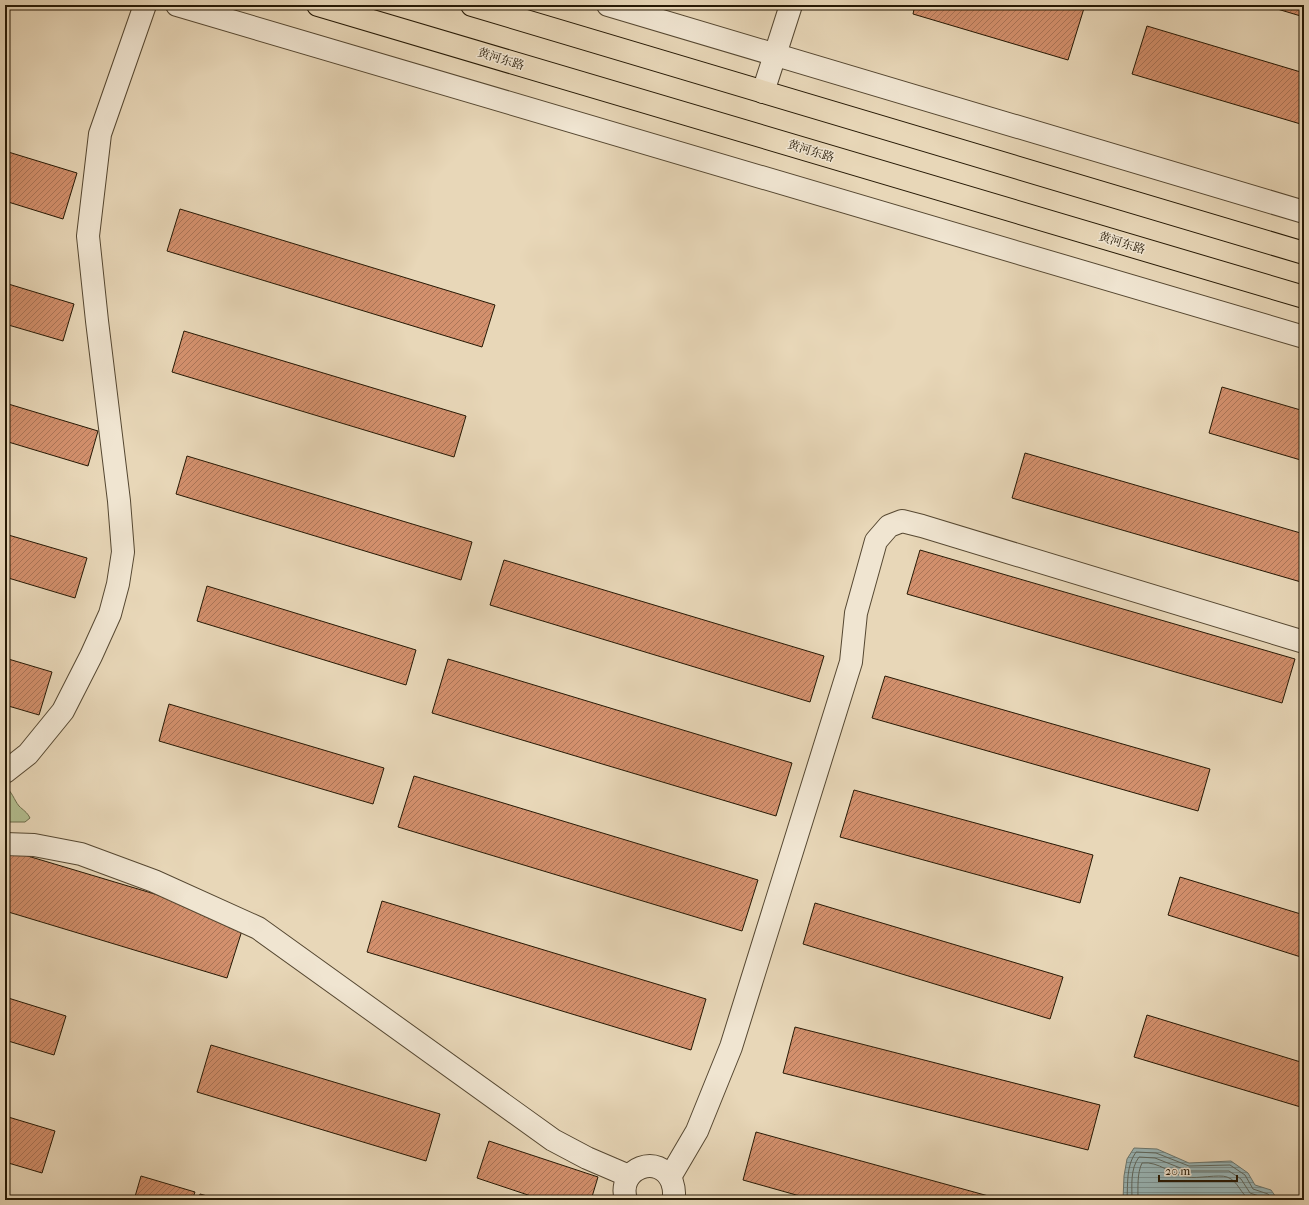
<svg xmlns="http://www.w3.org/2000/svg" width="1309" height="1205" font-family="'IM FELL French Canon','Noto Serif SC',serif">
<defs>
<pattern id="water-rules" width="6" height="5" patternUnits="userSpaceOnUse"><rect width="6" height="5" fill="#9ab7b8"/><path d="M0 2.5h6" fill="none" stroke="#7d9494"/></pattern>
<pattern id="building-hatch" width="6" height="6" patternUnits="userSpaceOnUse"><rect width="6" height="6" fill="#d3906d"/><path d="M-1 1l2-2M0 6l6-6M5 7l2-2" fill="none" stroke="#ab7558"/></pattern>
</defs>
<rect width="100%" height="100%" fill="#e8d7b8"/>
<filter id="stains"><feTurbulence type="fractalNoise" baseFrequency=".005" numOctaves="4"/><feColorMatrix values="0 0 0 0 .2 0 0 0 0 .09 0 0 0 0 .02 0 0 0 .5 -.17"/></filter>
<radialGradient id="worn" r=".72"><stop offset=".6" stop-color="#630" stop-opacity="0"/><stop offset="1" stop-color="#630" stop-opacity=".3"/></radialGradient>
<path fill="#b3bf91" stroke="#6c6c4b" d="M5 787C12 791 14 800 19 806 23 810 27 812 30 818L25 822H5Z"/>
<polygon fill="url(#water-rules)" stroke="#6c7870" points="1134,1148 1157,1149 1189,1163 1231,1161 1248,1173 1255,1185 1271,1190 1278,1200 1123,1200 1124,1176 1127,1159"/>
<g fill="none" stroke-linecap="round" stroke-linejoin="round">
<g stroke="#60685e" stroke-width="1">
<path d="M1127 1200C1128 1183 1126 1166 1136 1152L1156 1153 1189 1166 1230 1165 1245 1175 1253 1189 1268 1194 1273 1200"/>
<path d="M1132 1200C1132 1186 1130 1169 1139 1157L1155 1158 1188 1171H1229L1241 1179 1250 1193 1265 1198 1267 1200"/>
<path d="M1138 1200C1138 1188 1137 1173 1142 1163 1159 1161 1171 1175 1187 1177 1197 1179 1219 1174 1227 1177 1239 1181 1240 1195 1251 1200"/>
</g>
</g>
<g fill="url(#building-hatch)" stroke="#261905">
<polygon points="915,5 1085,5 1068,60 913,14"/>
<polygon points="1264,5 1304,5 1304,17"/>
<polygon points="1147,26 1304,73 1304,125 1132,74"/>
<polygon points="5,151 77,173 63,219 5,201"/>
<polygon points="180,209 495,305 482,347 167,251"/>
<polygon points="5,283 74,304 63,341 5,324"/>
<polygon points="184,331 466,416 454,457 172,372"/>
<polygon points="1222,387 1304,411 1304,461 1209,433"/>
<polygon points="5,403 98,431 88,466 5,441"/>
<polygon points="1025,453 1304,534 1304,573 1301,582 1012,498"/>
<polygon points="187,456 472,542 461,580 176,494"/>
<polygon points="5,534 87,558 75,598 5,577"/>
<polygon points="920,550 1295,659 1282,703 907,594"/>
<polygon points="504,560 824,656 810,702 490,605"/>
<polygon points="207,586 416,650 406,685 197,621"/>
<polygon points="5,658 52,672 39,715 5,705"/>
<polygon points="448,659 792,763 776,816 432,713"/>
<polygon points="885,676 1210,769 1198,811 872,718"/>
<polygon points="169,704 384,768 373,804 159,741"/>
<polygon points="414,776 758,880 742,931 398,827"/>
<polygon points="854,790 1093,855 1080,903 840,837"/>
<polygon points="11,851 245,921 227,978 5,911 5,871"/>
<polygon points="1180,877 1304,915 1304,958 1168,915"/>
<polygon points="382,901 706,999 691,1050 367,952"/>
<polygon points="815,903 1063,977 1050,1019 803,944"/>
<polygon points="5,997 66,1016 54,1055 5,1040"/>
<polygon points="1147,1015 1304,1063 1304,1108 1134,1057"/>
<polygon points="795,1027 1100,1105 1088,1150 783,1073"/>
<polygon points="211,1045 440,1114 426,1161 197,1092"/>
<polygon points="5,1116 55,1131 42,1173 5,1162"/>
<polygon points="756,1132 1003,1200 814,1200 743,1180"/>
<polygon points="489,1141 598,1177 591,1200 543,1200 477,1178"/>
<polygon points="141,1176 195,1192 192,1200 134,1200"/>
<polygon points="200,1194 222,1200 198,1200"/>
</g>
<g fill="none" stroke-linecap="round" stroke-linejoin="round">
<defs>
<g id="minor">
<polyline points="177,5 1304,337"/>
<polyline points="608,5 1304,212"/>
<polyline points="763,92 791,5"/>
<polyline points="5,772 28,754 63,711 91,656 110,614 118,584 123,552 119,501 97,321 88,236 100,134 145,5"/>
<polyline points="5,844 34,845 81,854 154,881 258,928 553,1140 587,1158 629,1176"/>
<polyline points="670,1177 697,1131 731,1047 851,662 856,613 876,541 889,526 902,521 922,526 1304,642"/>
<path d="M626 1200C616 1168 660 1152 672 1182 674 1188 675 1194 673 1200"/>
</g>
<g id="major">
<polyline points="318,5 1304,297"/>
<polyline points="472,5 1304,253"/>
</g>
</defs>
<use href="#minor" stroke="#564832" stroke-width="24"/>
<use href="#major" stroke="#261905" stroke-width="24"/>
<use href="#minor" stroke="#f0e5d1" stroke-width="22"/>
<use href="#major" stroke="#e8d7b8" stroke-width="22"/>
</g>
<g text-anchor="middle" stroke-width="3" stroke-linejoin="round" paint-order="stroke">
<g font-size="12" fill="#261905" stroke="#f0e5d1">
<text transform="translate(501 59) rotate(17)" y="4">黄河东路</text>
<text transform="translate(811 151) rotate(17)" y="4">黄河东路</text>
<text transform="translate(1122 243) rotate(17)" y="4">黄河东路</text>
</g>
</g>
<rect width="1309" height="1205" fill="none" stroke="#e8d7b8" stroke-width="20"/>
<rect x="6" y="6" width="1297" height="1193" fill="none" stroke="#261905" stroke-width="2"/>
<rect x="10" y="10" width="1289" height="1185" fill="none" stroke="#261905"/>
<path d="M1159 1175v6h78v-6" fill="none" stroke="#261905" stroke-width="2"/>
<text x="1165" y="1175" font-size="12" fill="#261905" stroke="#f0e5d1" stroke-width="3" paint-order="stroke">20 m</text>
<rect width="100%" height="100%" filter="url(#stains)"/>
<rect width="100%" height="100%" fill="url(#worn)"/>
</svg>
